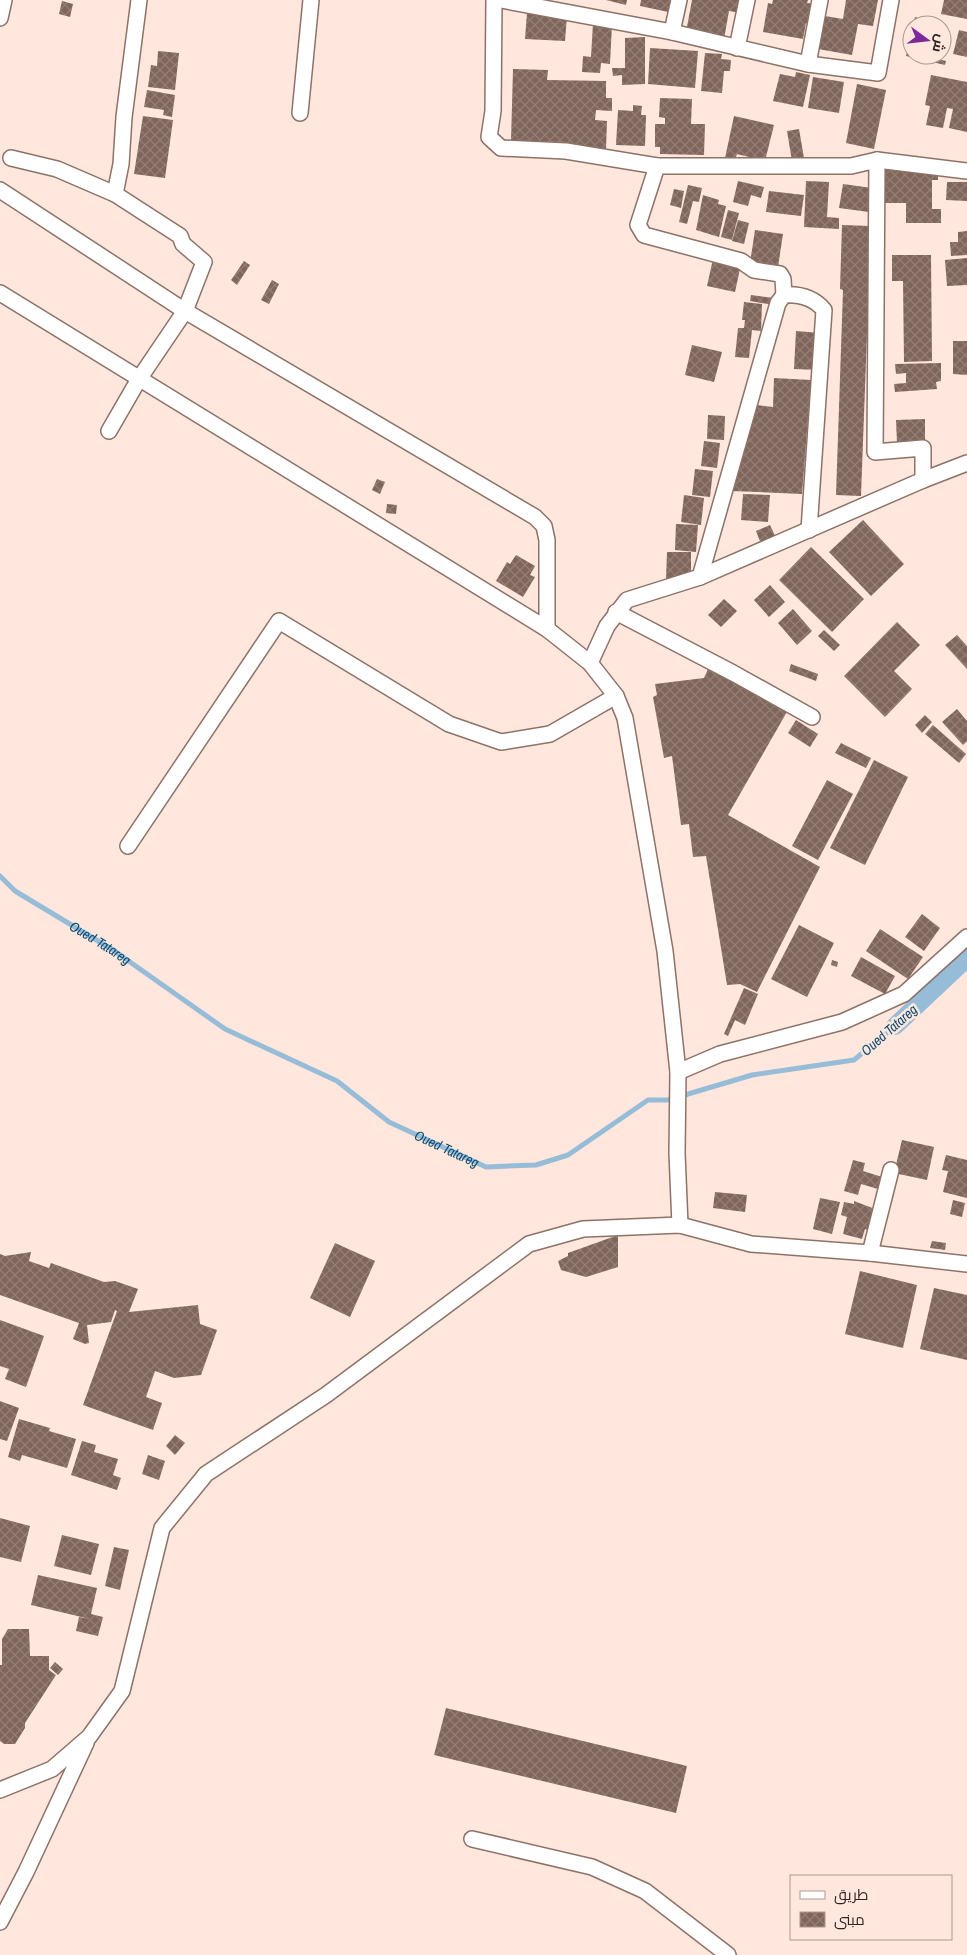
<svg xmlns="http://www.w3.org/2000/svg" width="967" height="1955" font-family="'Archivo Narrow',Cairo,sans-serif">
<defs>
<pattern id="building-cross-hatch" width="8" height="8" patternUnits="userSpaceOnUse" patternTransform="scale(1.25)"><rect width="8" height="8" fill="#7f655a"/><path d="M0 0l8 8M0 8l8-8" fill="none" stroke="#937f77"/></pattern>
</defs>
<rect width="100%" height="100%" fill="#ffe7dd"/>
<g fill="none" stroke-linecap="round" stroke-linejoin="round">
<path stroke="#97bcd8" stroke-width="5" id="s1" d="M0 876 15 891 113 950 225 1029 337 1081 389 1122 486 1167 536 1165 568 1155 648 1100H668L752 1075 854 1060 895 1026"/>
<polyline stroke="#97bcd8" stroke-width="18" points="895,1026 967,958"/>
</g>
<g fill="url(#building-cross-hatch)">
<polygon points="606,0 627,0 626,5"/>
<polygon points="641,0 675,0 673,13 640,6"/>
<polygon points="692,0 743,0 741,13 729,11 724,39 686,32"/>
<polygon points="773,0 808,0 807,3 817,4 813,25 806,23 803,39 763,32 768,3 772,4"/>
<polygon points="846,0 878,0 873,26 858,24 852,55 818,49 825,16 843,19"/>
<polygon points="944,0 967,0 967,19 941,14"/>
<polygon points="62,1 73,4 70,17 59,14"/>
<polygon points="527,13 567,16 565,41 525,39"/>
<polygon points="915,17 941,23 941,25 913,25"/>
<polygon points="593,23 612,24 610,64 601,63 600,73 582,72 583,56 591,57"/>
<polygon points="959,30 967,32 967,57 953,54"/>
<polygon points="911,32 912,55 934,55 933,58 946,61 945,65 906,56"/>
<polygon points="645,37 645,84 622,85 622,75 613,76 612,68 625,68 625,38"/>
<polygon points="650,48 698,51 695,88 648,84"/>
<polygon points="158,51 179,53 175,90 148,87 151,65 157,66"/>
<polygon points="705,53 722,54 721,59 731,60 730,71 724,71 722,93 701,91"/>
<polygon points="513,69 548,70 547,80 606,81 606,98 612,98 612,111 596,110 595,120 607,121 606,149 567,148 567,142 511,141"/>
<polygon points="796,72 810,75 803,107 773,101 780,74 795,77"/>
<polygon points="931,75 967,82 967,132 949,128 953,109 947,108 943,128 926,125 930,106 925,105"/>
<polygon points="813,77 844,82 839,113 808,108"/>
<polygon points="857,84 886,90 874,149 846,143"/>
<polygon points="147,90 175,95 172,117 163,115 164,110 144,107"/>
<polygon points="660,98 692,99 691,124 705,124 704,155 660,154 660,147 655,147 655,124 665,124 665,118 659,117"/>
<polygon points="633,105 642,106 641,115 646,115 645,146 616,145 618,110 633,111"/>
<polygon points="143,116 173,120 165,178 134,174"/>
<polygon points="734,116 774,125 765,161 737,154 735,160 725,158"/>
<polygon points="799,129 804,158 792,161 787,131"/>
<polygon points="884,170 938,170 938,180 932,180 932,209 941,209 941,223 906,223 906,203 884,203"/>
<polygon points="738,181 764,187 761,198 751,195 748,206 733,202"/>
<polygon points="806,181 829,182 827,217 839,218 839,229 804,227"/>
<polygon points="947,182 967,182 967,201 946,200"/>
<polygon points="843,184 872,188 869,212 839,208"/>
<polygon points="688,185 702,188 699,202 693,201 687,224 679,222"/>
<polygon points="674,189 684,191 681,208 670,205"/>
<polygon points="769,191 804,195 801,216 766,212"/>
<polygon points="703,195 719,200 718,204 726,206 719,237 696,230"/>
<polygon points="728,210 739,213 732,240 721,237"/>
<polygon points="738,220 749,223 744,244 732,241"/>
<polygon points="842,225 871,226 861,496 836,495 843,290 840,289"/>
<polygon points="755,230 783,234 778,267 750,263"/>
<polygon points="967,231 967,255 951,256 950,242 958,242 958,232"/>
<polygon points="892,255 931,255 932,361 904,362 903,281 892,281"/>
<polygon points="967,258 967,285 947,286 945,260"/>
<polygon points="713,259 741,264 735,292 707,286"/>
<polygon points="244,261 250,265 237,285 231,280"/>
<polygon points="272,280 279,284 269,304 261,300"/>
<polygon points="751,295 774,298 773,305 750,301"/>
<polygon points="744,302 762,304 761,331 752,330 749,358 735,357 738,328 744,328 745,320 742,320"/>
<polygon points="796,331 820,333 819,370 794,369"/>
<polygon points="953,341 967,341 967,375 953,374"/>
<polygon points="692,345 722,352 714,382 685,375"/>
<polygon points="941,363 941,381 936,382 937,389 895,392 894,384 906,383 906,373 896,374 895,364"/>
<polygon points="774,378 811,380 802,494 732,491 757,405 773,407"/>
<polygon points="708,415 725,416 724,440 707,439"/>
<polygon points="925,419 925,442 897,443 896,420"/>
<polygon points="704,441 720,443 717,468 701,466"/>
<polygon points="695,469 713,471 710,497 692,495"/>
<polygon points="377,479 385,482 380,494 372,490"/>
<polygon points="743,494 770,495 768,522 741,520"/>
<polygon points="684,495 704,498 701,525 681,522"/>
<polygon points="387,504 397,505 396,514 386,513"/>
<polygon points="863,520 904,564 871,596 829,552"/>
<polygon points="676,524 698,525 696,552 675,550"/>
<polygon points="770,525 776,538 761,544 756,531"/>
<polygon points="811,547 864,599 832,632 779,580"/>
<polygon points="667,552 691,552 691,579 666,579"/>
<polygon points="516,555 535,566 530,575 535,577 523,597 496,581 507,562 510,564"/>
<polygon points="770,585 785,602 769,617 754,600"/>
<polygon points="724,599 737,611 721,627 708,615"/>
<polygon points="793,609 812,631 797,645 778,623"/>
<polygon points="897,622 920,645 894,671 912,689 885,717 844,676"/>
<polygon points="824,630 840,645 834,651 818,636"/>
<polygon points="957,635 967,646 967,669 945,645"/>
<polygon points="791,664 818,674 816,681 789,671"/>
<polygon points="709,667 788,710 728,815 820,867 757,992 740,984 727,985 706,856 693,857 689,824 681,825 672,756 664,758 653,697 657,695 655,684 704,678"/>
<polygon points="957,709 967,721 967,741 963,745 942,722"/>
<polygon points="925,715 932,722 922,733 915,725"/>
<polygon points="796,720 818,734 810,747 788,733"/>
<polygon points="933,725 966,754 959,763 925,734"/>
<polygon points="841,743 871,758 866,768 835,753"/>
<polygon points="874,760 908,777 865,865 830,848"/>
<polygon points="827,780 853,794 818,860 792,846"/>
<polygon points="922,914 940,928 924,951 905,937"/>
<polygon points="799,925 834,943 807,997 771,979"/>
<polygon points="880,929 923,957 908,979 866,951"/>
<polygon points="861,957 895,976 885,994 851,976"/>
<polygon points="832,960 838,962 837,967 831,965"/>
<polygon points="744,988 758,994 745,1025 735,1020 728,1036 724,1034"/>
<polygon points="902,1140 934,1147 927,1180 894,1173"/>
<polygon points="946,1155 967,1160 967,1198 943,1192 948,1171 942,1170"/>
<polygon points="853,1160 865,1163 863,1171 882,1177 878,1189 861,1184 858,1195 844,1191"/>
<polygon points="715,1192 747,1195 745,1212 713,1208"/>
<polygon points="820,1198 840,1202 832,1234 813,1229"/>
<polygon points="953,1200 965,1203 962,1217 950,1214"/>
<polygon points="854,1201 875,1209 870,1231 865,1229 862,1239 843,1234 847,1217 841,1215 844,1202 854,1204"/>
<polygon points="618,1235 618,1267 586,1277 561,1270 558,1261 568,1256 568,1253"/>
<polygon points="932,1241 946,1243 945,1250 930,1248"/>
<polygon points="335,1243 375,1261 350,1317 310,1298"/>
<polygon points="31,1252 29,1261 49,1268 51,1263 104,1282 115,1281 138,1289 129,1312 198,1305 200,1324 217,1330 201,1375 174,1378 155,1371 146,1397 162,1403 153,1430 83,1405 117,1311 115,1310 111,1322 87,1325 89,1343 85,1344 73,1339 79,1323 0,1295 0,1254 5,1256"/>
<polygon points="860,1271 917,1285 903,1348 845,1334"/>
<polygon points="934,1288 967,1295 967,1360 920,1349"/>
<polygon points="0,1320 44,1336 26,1387 5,1379 9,1369 0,1366"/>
<polygon points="0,1401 19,1408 7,1441 0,1439"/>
<polygon points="19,1419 50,1428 49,1431 76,1439 67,1468 22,1455 20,1461 8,1457"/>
<polygon points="175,1435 185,1443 175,1455 166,1446"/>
<polygon points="82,1441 96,1445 94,1452 118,1459 113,1475 121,1478 117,1490 71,1475"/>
<polygon points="148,1455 165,1461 159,1480 142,1474"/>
<polygon points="0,1518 30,1526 21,1562 0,1557"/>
<polygon points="62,1535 99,1544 91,1575 54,1566"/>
<polygon points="114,1547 129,1550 120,1590 105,1586"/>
<polygon points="38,1575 97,1588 91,1614 103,1617 98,1636 76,1631 79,1617 90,1619 31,1605"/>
<polygon points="8,1629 29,1629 30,1656 49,1656 49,1670 56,1675 25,1723 25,1728 15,1744 4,1744 0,1741 0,1665 2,1665 2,1639"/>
<polygon points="55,1662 63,1669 58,1675 50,1668"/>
<polygon points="446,1708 687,1766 676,1813 434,1755"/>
</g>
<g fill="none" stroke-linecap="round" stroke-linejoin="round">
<defs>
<g id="street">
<polyline points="494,0 493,111 489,137 501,148 566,151 657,166 851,166 877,160 967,171"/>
<polyline points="501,0 672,32 808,64 878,73 891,0"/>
<polyline points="0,18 4,0"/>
<polyline points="672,32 679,0"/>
<polyline points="737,48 747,0"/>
<polyline points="808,64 820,0"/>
<polyline points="300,113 311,0"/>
<polyline points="11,158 57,169 115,194 180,236 183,244 204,262 185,311 139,379 109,431"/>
<polyline points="657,166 638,225 644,235 741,261 754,270 780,274 783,279 784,295"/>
<polyline points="0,190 185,311 535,517 544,526 547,540 547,629"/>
<polyline points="115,194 121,164 124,117 139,0"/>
<polyline points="0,293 547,629 590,663 616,696 625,718 665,951 678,1072 677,1153 680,1225"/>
<polyline points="923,480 967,463"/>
<path d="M700 577 778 303 784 295C799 294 814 298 824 310L809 530"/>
<polyline points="616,612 733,673 812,717"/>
<polyline points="590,663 607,626 627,600 700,577 923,480 923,448 875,452 877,160"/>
<polyline points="128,846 279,621 449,724 501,742 550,734 616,696"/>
<polyline points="678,1072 720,1054 842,1022 904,994 967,937"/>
<polyline points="870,1253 891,1170"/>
<polyline points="0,1790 52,1769 89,1737 122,1691 162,1528 206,1474 326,1395 529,1244 583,1229 680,1225 751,1244 870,1253 967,1264"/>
<polyline points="472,1839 592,1867 645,1891 728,1955"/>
<polyline points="0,1922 26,1872 86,1743"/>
</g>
</defs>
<use href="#street" stroke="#8d7267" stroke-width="18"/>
<use href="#street" stroke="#fff" stroke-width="15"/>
</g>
<g text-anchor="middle" stroke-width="5" stroke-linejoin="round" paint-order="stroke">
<g font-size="14" font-style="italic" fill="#0d4b70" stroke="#ffe7dd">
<text dy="5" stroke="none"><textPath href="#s1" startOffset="121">Oued Tatareg</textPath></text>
<text transform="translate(889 1030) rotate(-41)" y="5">Oued Tatareg</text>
<text dy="5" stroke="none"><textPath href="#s1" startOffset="526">Oued Tatareg</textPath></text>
</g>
</g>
<rect x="790" y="1875" width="162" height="65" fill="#ffe7dd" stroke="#ac9991"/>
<rect x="800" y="1891" width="25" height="8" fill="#ffffff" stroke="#ac9991"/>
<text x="834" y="1900" font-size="15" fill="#2f241f">طريق</text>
<rect x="800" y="1912" width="25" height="15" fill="url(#building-cross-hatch)" stroke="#ac9991"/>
<text x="834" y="1925" font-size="15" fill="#2f241f">مبنى</text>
<g transform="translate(927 40) rotate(105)"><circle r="24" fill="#ffe7dd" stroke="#ac9991"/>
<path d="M0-4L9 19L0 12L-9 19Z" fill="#7c2a9a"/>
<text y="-8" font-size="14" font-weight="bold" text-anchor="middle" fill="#2f241f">ش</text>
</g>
</svg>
